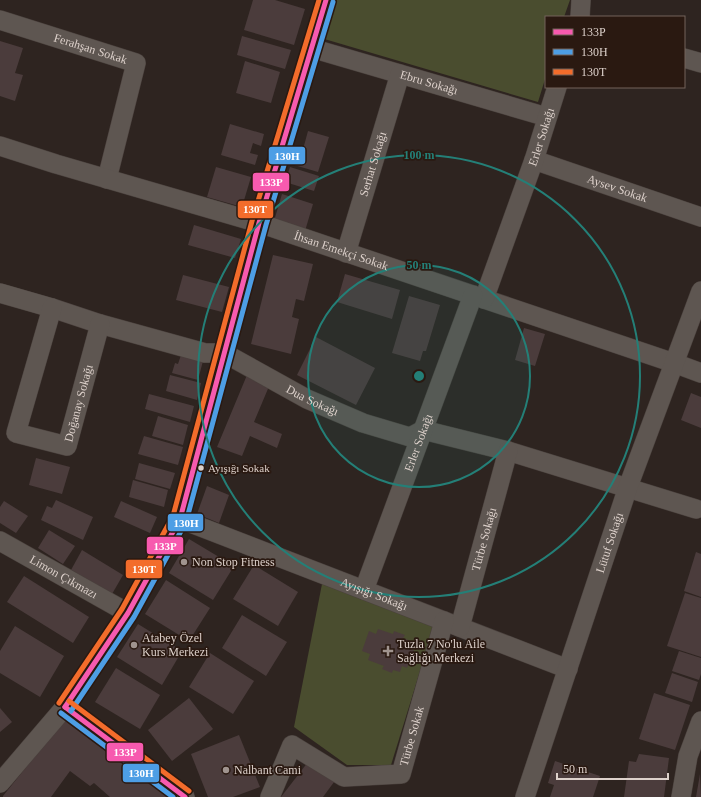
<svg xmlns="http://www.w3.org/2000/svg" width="701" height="797" font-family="Georgia,serif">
<rect width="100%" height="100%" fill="#2e2420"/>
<g fill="#4a4d2f">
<polygon points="333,0 570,0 564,17 546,17 546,76 538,102 321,38"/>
<polygon points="322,584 434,626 391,765 347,765 294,727"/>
</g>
<g fill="#4b3c3c">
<polygon points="253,0 275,0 305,9 294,45 244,30"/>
<polygon points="242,36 291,50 285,69 237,55"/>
<polygon points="0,41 23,48 15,73 23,75 15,101 0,96"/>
<polygon points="245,61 280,72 271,103 236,93"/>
<polygon points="230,124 264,134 261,146 253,143 250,153 258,155 255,165 221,155"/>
<polygon points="308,131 329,137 318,172 294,165 298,151 302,153"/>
<polygon points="216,167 251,177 242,207 207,197"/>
<polygon points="290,167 319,176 314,191 285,182"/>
<polygon points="282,194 313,204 305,231 274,221"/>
<polygon points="194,225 241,239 235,258 188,245"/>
<polygon points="273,255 313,264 304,301 296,299 292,317 299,319 291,354 251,344"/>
<polygon points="345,274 400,290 392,319 337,302"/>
<polygon points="183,275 229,287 222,312 176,300"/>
<polygon points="409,296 440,305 426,351 423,351 420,361 392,353"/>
<polygon points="524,328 545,334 535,366 515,360"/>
<polygon points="316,337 375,368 356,405 297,375"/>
<polygon points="181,355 203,361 198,380 172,373 175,363 178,364"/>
<polygon points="170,375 201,383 197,400 166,391"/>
<polygon points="247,375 270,384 254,422 282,434 277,448 250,436 242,456 217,447"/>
<polygon points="691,393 701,397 701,428 681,420"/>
<polygon points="149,394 194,406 190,422 145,409"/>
<polygon points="158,416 188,425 183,445 152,436"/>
<polygon points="144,436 183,447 178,465 138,454"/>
<polygon points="36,458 70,467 62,494 29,485"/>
<polygon points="139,463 175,473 170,489 135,479"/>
<polygon points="133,480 168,490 164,507 129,497"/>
<polygon points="207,486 229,495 219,523 197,514"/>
<polygon points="56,500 93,517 83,540 41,520 47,506 52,508"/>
<polygon points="4,501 28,516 16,533 0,523 0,507"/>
<polygon points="121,501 157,517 150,533 114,517"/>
<polygon points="49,530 75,546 63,564 38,548"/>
<polygon points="189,539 234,566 213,600 169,573"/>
<polygon points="82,550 123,575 112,594 71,570"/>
<polygon points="696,552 701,554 701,597 684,591"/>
<polygon points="254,565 298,592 278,626 233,599"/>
<polygon points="24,576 89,617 73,643 7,602"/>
<polygon points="166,580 210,608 189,641 145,614"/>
<polygon points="685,593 701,598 701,657 667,646"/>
<polygon points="242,615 287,642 266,676 222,648"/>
<polygon points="138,624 182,651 162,685 117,657"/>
<polygon points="15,626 64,656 40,697 0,673 0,651"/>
<polygon points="378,629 393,634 394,631 405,635 403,638 411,641 408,648 414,650 407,668 402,666 400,672 393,670 392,673 382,669 384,666 368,660 370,654 362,651 369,631 376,634"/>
<polygon points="679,651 701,658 701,674 699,680 672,671"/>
<polygon points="210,653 254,681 233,714 189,687"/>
<polygon points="116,668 160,695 140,729 95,702"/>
<polygon points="672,673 698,682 692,702 665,693"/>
<polygon points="654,693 690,705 675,750 639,739"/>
<polygon points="189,698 213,729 172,761 148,730"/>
<polygon points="0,708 12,722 0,732"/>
<polygon points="64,720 161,792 167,797 110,797 94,783 90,786 70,771 51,797 3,797 3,796"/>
<polygon points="239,735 260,787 233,797 208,797 191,754"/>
<polygon points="639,754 669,758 664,797 624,797 629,761 636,762"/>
<polygon points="555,761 600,776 593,797 550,797 554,785 548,783"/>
<polygon points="308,762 334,782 323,797 281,797"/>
<polygon points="700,774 701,797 696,797"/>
</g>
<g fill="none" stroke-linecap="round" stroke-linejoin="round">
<defs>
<g id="minor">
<polyline points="580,17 581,0"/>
<path id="s1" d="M0 20 136 63 107 179"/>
<path id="s2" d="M311 48 547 117"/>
<polyline points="684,58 701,63"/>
<path id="s3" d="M0 146 56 164 259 223 674 363 701 373"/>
<path id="s4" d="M534 160 701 217"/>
<path id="s5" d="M346 253 400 74"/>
<path id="s6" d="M0 293 52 308 100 324 205 353H224L307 399 363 423 410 437 423 430 508 451 696 509"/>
<path id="s7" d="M484 299 534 160 557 87"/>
<path id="s8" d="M52 308 16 433 67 446 100 324"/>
<path id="s9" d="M180 519 568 669"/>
<path id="s10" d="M0 541 128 613"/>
<path id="s11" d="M364 590 473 295"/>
<path id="s12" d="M460 627 508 451"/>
<polyline points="65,707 185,797"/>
<polyline points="0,783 65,707 128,613 180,519 259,223 326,0"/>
<path id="s13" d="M270 797 292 745 344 777 401 774 444 621"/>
<path id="s14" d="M525 797 628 487 701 291"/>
<polyline points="681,797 688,756 701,721"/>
</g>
</defs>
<use href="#minor" stroke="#4a413d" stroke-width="20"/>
<use href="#minor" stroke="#5e5651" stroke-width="19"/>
<defs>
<g id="bus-1">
<polyline points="65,707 128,613 180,519 259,223 326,0"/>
<polyline points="65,707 185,797"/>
</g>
<g id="bus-2">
<polyline points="71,711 134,617 186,522 266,225 333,2"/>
<polyline points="61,713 173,797"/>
</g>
<g id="bus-3">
<polyline points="69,701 189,791"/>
<polyline points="59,703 122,609 173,516 252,221 319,0"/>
</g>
</defs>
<use href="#bus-1" stroke="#2a1911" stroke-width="8"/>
<use href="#bus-2" stroke="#2a1911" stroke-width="8"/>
<use href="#bus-3" stroke="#2a1911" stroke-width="8"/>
<use href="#bus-1" stroke="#f75aaf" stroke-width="5"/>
<use href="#bus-2" stroke="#4d9ee5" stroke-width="5"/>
<use href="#bus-3" stroke="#f36c2b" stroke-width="5"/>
</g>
<circle cx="419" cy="376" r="111" fill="#247f77" fill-opacity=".12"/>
<g fill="none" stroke="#247f77" stroke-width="2">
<circle cx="419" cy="376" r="111"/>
<circle cx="419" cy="376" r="221"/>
</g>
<circle fill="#ddd1cb" stroke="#2a1911" stroke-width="1.5" cx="201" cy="468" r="3.5"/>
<g fill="#a0948f" stroke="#2a1911" stroke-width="1.5">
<circle cx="184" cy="562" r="4"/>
<circle cx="134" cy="645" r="4"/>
<path d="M386 645h4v4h4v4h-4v4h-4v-4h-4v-4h4z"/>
<circle cx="226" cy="770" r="4"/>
</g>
<g text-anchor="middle" stroke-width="3.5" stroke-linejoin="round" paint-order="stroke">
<g font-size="11" fill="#ddd1cb" stroke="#2a1911" text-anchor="start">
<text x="208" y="472">Ayışığı Sokak</text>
</g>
<g font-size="12" fill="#ddd1cb" stroke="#2a1911">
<text dy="4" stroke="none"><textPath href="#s1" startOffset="95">Ferahşan Sokak</textPath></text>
<text dy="4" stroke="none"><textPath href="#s2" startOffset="123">Ebru Sokağı</textPath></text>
<text dy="4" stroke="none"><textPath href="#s7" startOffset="172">Erler Sokağı</textPath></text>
<text dy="4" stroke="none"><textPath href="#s5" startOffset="93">Serhat Sokağı</textPath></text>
<text dy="4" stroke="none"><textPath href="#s4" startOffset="88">Aysev Sokak</textPath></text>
<text dy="4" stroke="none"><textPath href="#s3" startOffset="357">İhsan Emekçi Sokak</textPath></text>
<text dy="4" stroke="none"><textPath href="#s6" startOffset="333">Dua Sokağı</textPath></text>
<text dy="4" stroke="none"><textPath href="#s8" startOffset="227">Doğanay Sokağı</textPath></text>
<text dy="4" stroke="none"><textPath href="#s11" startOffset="157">Erler Sokağı</textPath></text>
<text dy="4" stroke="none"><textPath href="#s12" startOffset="91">Türbe Sokağı</textPath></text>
<text dy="4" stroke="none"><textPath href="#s14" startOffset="268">Lütuf Sokağı</textPath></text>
<text dy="4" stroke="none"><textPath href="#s10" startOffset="73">Limon Çıkmazı</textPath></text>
<text dy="4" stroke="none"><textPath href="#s9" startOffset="208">Ayışığı Sokağı</textPath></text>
<text dy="4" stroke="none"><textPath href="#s13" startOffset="214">Türbe Sokak</textPath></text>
</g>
<g font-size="12" fill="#ddd1cb" stroke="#2a1911" text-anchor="start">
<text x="192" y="566">Non Stop Fitness</text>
<text x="142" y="642">Atabey Özel<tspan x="142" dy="14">Kurs Merkezi</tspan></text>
<text x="397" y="648">Tuzla 7 No'lu Aile<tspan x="397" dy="14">Sağlığı Merkezi</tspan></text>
<text x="234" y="774">Nalbant Cami</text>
</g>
</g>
<circle cx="419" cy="376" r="6" fill="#247f77" stroke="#2a1911" stroke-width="2"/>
<g font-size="12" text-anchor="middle" font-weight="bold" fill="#247f77" stroke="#2a1911" stroke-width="3.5" stroke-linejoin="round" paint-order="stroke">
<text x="419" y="159">100 m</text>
<text x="419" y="269">50 m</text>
</g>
<g stroke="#2a1911" stroke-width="1.5">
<rect x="268" y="146" width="38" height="19" rx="4" fill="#4d9ee5"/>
<rect x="252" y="172" width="38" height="20" rx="4" fill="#f75aaf"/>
<rect x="237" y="200" width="37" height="19" rx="4" fill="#f36c2b"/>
<rect x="167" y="513" width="37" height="19" rx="4" fill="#4d9ee5"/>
<rect x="146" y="536" width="38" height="19" rx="4" fill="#f75aaf"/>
<rect x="125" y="559" width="38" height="20" rx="4" fill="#f36c2b"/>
<rect x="106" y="742" width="38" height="20" rx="4" fill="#f75aaf"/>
<rect x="122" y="763" width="38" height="20" rx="4" fill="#4d9ee5"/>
</g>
<g font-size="11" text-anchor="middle" font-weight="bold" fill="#fff">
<text x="287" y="160">130H</text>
<text x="271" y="186">133P</text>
<text x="255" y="213">130T</text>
<text x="186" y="527">130H</text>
<text x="165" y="550">133P</text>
<text x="144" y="573">130T</text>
<text x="125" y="756">133P</text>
<text x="141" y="777">130H</text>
</g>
<rect x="545" y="16" width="140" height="72" fill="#2a1911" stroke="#72635b"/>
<rect x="553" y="29" width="20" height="6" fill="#f75aaf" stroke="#72635b"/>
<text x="581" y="36" font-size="12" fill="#ddd1cb">133P</text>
<rect x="553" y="49" width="20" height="6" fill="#4d9ee5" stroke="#72635b"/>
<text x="581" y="56" font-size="12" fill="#ddd1cb">130H</text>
<rect x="553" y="69" width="20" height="6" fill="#f36c2b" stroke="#72635b"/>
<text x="581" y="76" font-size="12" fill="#ddd1cb">130T</text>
<path d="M557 773v6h111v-6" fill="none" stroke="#ddd1cb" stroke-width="2"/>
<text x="563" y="773" font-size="12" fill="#ddd1cb" stroke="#2a1911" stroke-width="3" paint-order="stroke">50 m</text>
</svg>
